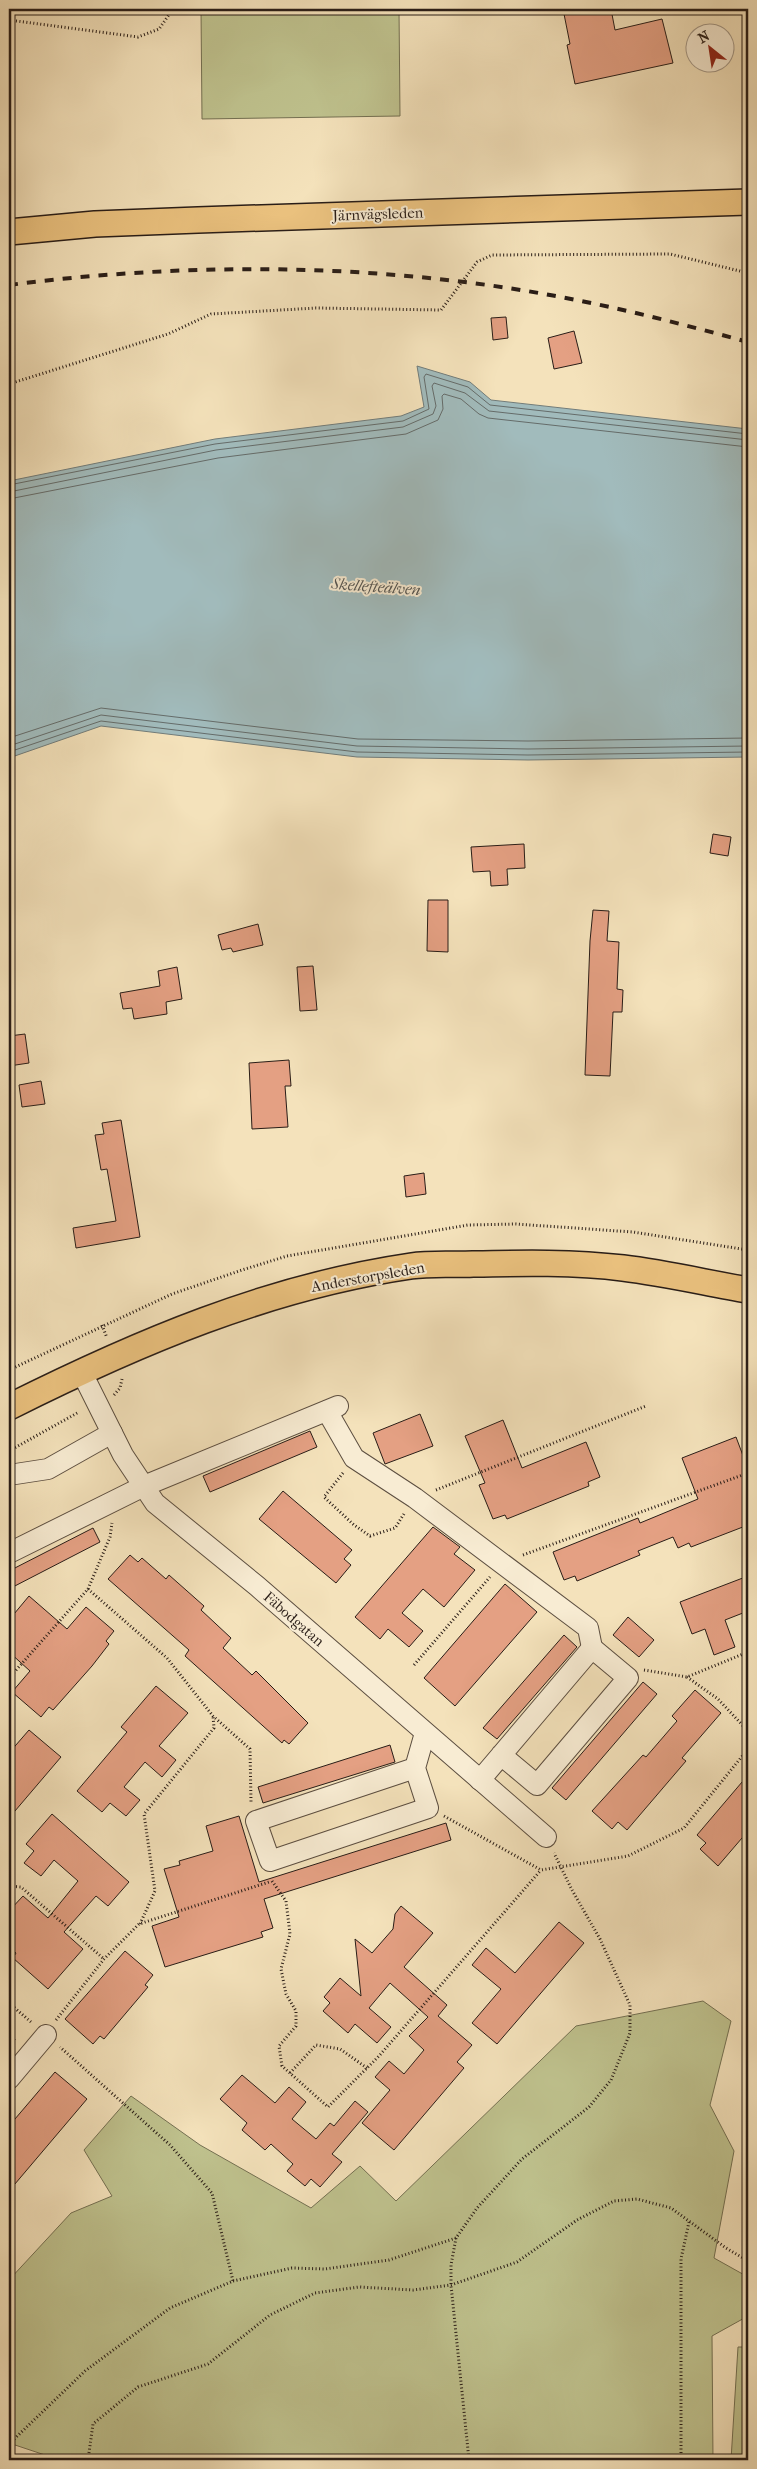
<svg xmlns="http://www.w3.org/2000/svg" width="757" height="2469" font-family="'IM FELL French Canon',serif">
<rect width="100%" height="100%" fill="#f4e2bb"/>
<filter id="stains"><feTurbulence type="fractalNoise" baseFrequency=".004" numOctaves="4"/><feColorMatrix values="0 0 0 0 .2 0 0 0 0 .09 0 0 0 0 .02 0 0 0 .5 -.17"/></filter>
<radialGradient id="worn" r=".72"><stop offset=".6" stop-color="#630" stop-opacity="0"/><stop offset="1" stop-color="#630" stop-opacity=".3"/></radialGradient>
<g fill="#bfc28e" stroke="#747052">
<polygon points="399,9 400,116 202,119 201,10"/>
<polygon points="703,2001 731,2021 710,2105 734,2151 714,2258 748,2277 748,2316 712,2336 713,2460 60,2460 9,2443 9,2280 71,2213 112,2196 84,2150 131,2096 200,2145 311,2208 360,2166 396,2201 576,2026"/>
<polygon points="738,2347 748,2347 748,2460 731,2460"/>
</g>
<polygon fill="#a1bbbc" stroke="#717c7a" points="417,366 470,382 491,400 748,429 748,757 528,760 357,757 101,726 9,758 9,481 215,439 401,416 424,407"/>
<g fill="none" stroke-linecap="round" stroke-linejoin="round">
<g stroke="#656c6a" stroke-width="1">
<polyline points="9,485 215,444 403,421 429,409 424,377 426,374 468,387 490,405 748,434"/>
<polyline points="9,492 216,450 403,427 433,414 436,406 432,386 434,383 465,393 489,411 748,440"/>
<polyline points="9,499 218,458 406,434 438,420 443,409 442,396 444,394 461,399 479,414 488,418 748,447"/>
<polyline points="9,738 101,708 358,739 528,741 748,738"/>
<polyline points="9,746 101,715 357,746 528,749 748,746"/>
<polyline points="9,752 101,721 357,752 528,755 748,752"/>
</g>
</g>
<g fill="#e4a083" stroke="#291d17">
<polygon points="563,9 611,9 615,30 662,19 673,63 575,84 567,45 570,44"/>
<polygon points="506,317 508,338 493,340 491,318"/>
<polygon points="574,331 582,363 554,369 548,338"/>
<polygon points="713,834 731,837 728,856 710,853"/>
<polygon points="524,844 525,868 507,869 508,885 491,886 490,871 473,872 471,847"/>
<polygon points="428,900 448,900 448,952 427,951"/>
<polygon points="593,910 609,911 607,941 619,942 617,989 623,990 622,1012 613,1012 610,1076 585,1075 590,941"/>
<polygon points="258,924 263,945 233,952 231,948 222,950 218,935"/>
<polygon points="313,966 317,1010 300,1011 297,967"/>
<polygon points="177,967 182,999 166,1002 167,1014 134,1019 132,1008 123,1009 120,993 160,986 158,971"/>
<polygon points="25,1034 29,1063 9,1066 9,1036"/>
<polygon points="289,1060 291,1086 285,1086 288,1127 252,1129 249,1063"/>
<polygon points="41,1081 45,1104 22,1107 19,1085"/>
<polygon points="121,1120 140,1237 76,1248 73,1228 116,1221 107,1169 101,1170 95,1135 104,1134 102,1123"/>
<polygon points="424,1173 426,1194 406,1197 404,1176"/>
<polygon points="420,1414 433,1446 385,1464 373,1433"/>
<polygon points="503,1420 522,1468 586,1442 600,1477 588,1482 589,1486 507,1519 505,1515 493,1519 479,1485 485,1483 465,1436"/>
<polygon points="310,1431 317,1447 210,1492 203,1476"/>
<polygon points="736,1437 748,1469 748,1525 691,1547 689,1543 678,1548 673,1537 638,1551 640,1555 577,1581 575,1576 564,1580 553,1552 638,1518 640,1523 698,1499 682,1458"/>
<polygon points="283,1491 352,1550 344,1559 351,1565 336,1583 259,1519"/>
<polygon points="433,1527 460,1547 454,1554 475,1570 444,1607 423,1589 402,1613 423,1631 409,1647 388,1629 380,1639 355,1617"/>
<polygon points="93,1528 100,1542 9,1589 9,1571"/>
<polygon points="130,1555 138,1562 142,1558 166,1579 169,1575 204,1606 201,1610 231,1638 223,1648 252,1675 256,1671 308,1723 289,1744 284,1740 282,1743 185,1656 189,1650 108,1579"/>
<polygon points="748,1576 748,1611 725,1620 735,1647 714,1655 705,1629 692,1634 680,1602"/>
<polygon points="505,1584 537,1612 455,1706 424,1678"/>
<polygon points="29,1596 67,1629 86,1607 114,1631 106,1641 109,1644 92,1666 53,1710 49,1707 41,1717 12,1692 30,1671 9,1652 9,1620"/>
<polygon points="628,1617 654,1640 639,1657 613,1635"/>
<polygon points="564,1635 577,1647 497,1739 483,1728"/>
<polygon points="643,1682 657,1694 566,1800 552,1788"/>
<polygon points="156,1686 188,1713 159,1746 176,1760 162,1777 145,1762 124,1787 140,1800 126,1816 110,1803 102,1812 77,1791 127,1732 121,1727"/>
<polygon points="695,1690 721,1713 682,1758 686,1761 627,1830 618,1822 612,1829 592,1811 643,1755 646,1757 677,1721 672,1716"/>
<polygon points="29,1730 61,1757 9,1818 9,1753"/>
<polygon points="390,1745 395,1762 263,1803 258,1787"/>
<polygon points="748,1775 748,1831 718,1866 700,1849 706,1843 697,1835"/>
<polygon points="52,1814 129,1882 108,1906 96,1896 64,1932 83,1949 48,1989 13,1958 16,1953 9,1947 9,1911 23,1896 48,1918 78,1881 54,1860 41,1876 24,1863 34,1851 26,1844"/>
<polygon points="239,1816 259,1882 446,1823 451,1840 264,1899 273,1928 261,1932 263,1937 165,1967 152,1926 179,1917 164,1869 180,1865 179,1861 213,1851 206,1826"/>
<polygon points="401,1906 433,1933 404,1967 447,2005 438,2016 472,2045 457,2062 464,2068 394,2150 362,2123 390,2090 375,2077 389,2061 404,2074 424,2050 409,2036 428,2017 390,1983 369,2008 391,2027 377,2043 355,2024 348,2033 323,2011 330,2003 324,1997 340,1978 361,1996 355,1939 372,1953 393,1929 395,1914"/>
<polygon points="559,1922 584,1943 497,2044 472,2023 501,1989 472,1965 486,1948 515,1973"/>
<polygon points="125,1951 153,1975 145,1985 148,1987 104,2039 100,2036 93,2044 65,2019"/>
<polygon points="55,2072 87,2099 9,2191 9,2126"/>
<polygon points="242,2075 275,2103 289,2087 306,2102 292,2119 316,2139 330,2123 334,2126 355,2101 368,2112 332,2154 342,2162 320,2187 311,2179 305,2186 287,2171 293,2164 271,2144 265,2150 242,2130 247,2123 220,2099"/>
</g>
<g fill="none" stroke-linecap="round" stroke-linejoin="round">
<defs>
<g id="minor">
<polyline points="81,1371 123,1455 155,1503 257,1586 546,1837"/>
<polyline points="327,1411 354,1458 415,1498 588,1628 592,1648"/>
<polyline points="9,1475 48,1469 112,1433"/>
<polyline points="9,1553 144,1486 338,1406"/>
<polyline points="415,1768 428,1808 270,1861 256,1821 415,1768 425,1733"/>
<polyline points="480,1780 592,1648 628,1678 537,1785 501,1755"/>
<polyline points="9,2079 46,2035"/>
</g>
<g id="major">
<polyline points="9,232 95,224 198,220 748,202"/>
<path d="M9 1407C137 1343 268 1287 411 1266 431 1263 452 1265 473 1264 522 1263 574 1262 623 1268 665 1273 707 1283 748 1290"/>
</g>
</defs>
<use href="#minor" stroke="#5c4e40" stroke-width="22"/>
<use href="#major" stroke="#291d17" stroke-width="28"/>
<g stroke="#291d17" stroke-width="3" stroke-dasharray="1 2.5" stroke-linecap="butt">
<polyline points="9,20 138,37 159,29 173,9"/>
<polyline points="9,384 168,334 211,314 316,308 441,310 477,262 492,255 670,254 748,273"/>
<polyline points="102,1325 107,1338"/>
<polyline points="9,1370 172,1294 242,1270 287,1256 468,1225 516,1224 633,1232 748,1250"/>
<polyline points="114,1395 120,1388 122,1379"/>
<polyline points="9,1451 79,1412"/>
<polyline points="343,1473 324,1497 354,1525 370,1536 395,1528 404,1514"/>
<polyline points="436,1490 646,1406"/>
<polyline points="523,1555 748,1473"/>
<polyline points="88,1589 167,1658 213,1716 250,1749 251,1802"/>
<polyline points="414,1665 490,1577"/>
<polyline points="644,1670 687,1677 748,1652"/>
<polyline points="687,1677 718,1699 748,1731"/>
<polyline points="9,1678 88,1589 110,1537 112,1523"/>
<polyline points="9,1730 9,1734"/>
<polyline points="444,1816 541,1870 628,1856 684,1828 748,1749"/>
<polyline points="272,1881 286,1901 290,1934 281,1969 286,1994 296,2011 296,2026 279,2046 282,2066 328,2107 379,2056 541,1870"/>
<polyline points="9,1886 21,1887 104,1959"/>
<polyline points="140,1924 155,1891 144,1814 214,1728 213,1716"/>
<polyline points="9,2003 31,2022"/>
<polyline points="56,2020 104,1959 139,1924 269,1882"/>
<polyline points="9,2035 16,2042"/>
<polyline points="290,2073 316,2045 340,2049 367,2068"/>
<polyline points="456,2238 451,2265 451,2285 469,2460"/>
<polyline points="233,2281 292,2268 325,2269 389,2260 456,2238 477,2208 522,2159 589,2107 611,2080 630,2033 630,2005 600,1939 572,1890 554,1853"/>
<polyline points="9,2444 85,2371 170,2308 233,2281 212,2193 170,2145 60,2047"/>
<polyline points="88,2460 93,2424 138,2387 208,2364 270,2315 315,2293 359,2287 413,2290 451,2285 517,2262 577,2220 614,2201 637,2199 671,2208 726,2248 748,2261"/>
<polyline points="681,2460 681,2259 689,2222"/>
</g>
<use href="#minor" stroke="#f8ecd3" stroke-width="20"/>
<use href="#major" stroke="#eac17e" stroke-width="25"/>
<path stroke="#291d17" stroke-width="4" stroke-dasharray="9 9" stroke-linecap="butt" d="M9 285C187 262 373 263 550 295 617 307 682 324 748 342"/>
</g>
<g text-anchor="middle" stroke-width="4" stroke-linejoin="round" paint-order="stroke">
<g font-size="15" fill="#291d17" stroke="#f8ecd3">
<text transform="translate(378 214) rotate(-2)" y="5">Järnvägsleden</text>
<text transform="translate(368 1277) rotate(-10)" y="5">Anderstorpsleden</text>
<text transform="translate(294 1619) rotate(41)" y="5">Fäbodgatan</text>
</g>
<g font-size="16" font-style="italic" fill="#535451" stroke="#f8ecd3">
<text transform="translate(376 586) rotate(4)" y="6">Skellefteälven</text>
</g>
</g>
<rect width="757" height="2469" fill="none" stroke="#f4e2bb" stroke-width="30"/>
<rect x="10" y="10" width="737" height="2449" fill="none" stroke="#291d17" stroke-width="2.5"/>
<rect x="15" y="15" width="727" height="2439" fill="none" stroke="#291d17"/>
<g transform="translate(710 48) rotate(330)"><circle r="24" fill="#f8ecd3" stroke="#a59988"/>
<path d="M0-4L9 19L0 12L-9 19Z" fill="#8f2418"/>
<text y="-8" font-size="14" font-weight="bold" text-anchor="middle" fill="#291d17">N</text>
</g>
<rect width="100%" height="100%" filter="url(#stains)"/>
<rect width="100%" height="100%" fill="url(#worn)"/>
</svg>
